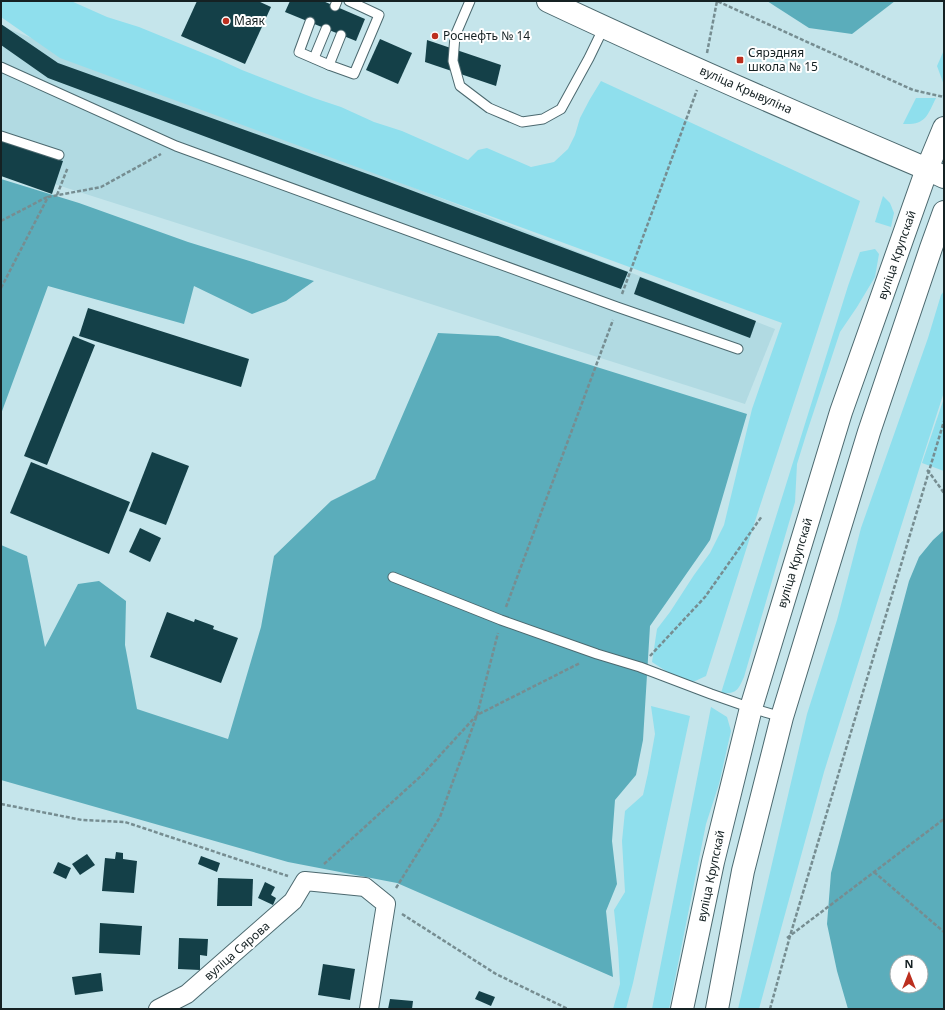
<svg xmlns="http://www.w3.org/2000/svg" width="945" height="1010" font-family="'Noto Sans',sans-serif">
<rect width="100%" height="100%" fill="#c5e5eb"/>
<polygon fill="#b1dae2" points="1,26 775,329 745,404 1,167"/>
<g fill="#8fdfed">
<polygon points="1,1 71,1 107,17 139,27 220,60 242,70 314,98 341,107 374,122 402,131 468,160 478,150 487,148 531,167 554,162 568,149 575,135 580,118 590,99 601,81 860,201 758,512 706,676 693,682 669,673 652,662 657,629 670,612 694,575 710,553 724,525 752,409 782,323 60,58 1,17"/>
<polygon points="944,50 944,85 937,66"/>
<path d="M916 98H936C927 116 926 125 903 124Z"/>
<polygon points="883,196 890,203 894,213 891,227 875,222"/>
<path d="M875 249 879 254 875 277 857 307 840 332 806 435 797 464 795 502 744 677C738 690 737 694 721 693L848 286 860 252Z"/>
<polygon points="944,291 944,392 921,463 824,772 759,1009 738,1009 807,714 837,620 861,528 928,338 941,295"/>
<polygon points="944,398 944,471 922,463"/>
<polygon points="651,706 690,716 633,983 626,1009 613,1009 620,984 618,948 614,910 625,892 622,841 625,811 643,795 648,773 655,734"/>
<polygon points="711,707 727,717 731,731 719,784 706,824 669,1009 652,1009"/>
</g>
<g fill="#5badbb" fill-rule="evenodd">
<polygon points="767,1 895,1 852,34 809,28"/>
<polygon points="1,179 79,203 188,242 314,281 286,301 252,314 194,286 184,324 48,286 1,414"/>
<polygon points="438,333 498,336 747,414 710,540 650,626 643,740 636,775 615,800 612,841 617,884 606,911 613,977 397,883 288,862 1,780 1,545 27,556 45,647 78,584 99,581 126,601 125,645 137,709 228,739 261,627 274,556 331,501 375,479"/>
<path d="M944 530V1009H848L837 971 827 924 831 873 909 581 919 557 933 540ZM897 962H921V986H897Z"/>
</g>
<g fill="#144048">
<polygon points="197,1 258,1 271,7 245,64 181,36"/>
<polygon points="290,1 323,1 365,19 356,41 285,12"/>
<polygon points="1,24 58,63 376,177 628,272 621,289 362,195 48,78 1,45"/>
<polygon points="380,39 412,53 398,84 366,70"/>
<polygon points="427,40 501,65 496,86 425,62"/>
<polygon points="1,140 63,161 52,194 1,176"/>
<polygon points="640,277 756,321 750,338 634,294"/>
<polygon points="88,308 249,359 241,387 79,336"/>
<polygon points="73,336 95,345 47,465 24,456"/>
<polygon points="152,452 189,466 166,525 129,511"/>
<polygon points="31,462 130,502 109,554 10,513"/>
<polygon points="140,528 161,538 150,562 129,552"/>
<polygon points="167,612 194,622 195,619 214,626 213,629 238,638 221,683 150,657"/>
<polygon points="116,852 123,853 123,859 137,861 134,893 102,891 105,858 115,859"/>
<polygon points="87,854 95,865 80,875 72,864"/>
<polygon points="201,856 220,863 217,872 198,864"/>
<polygon points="58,862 71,868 66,879 53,873"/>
<polygon points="218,878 253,879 252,906 217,906"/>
<polygon points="265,882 275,887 271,895 276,898 273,905 258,898"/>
<polygon points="100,923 142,926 140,955 99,953"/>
<polygon points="179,938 208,939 207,956 200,955 200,970 178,969"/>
<polygon points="323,964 355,969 350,1000 318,995"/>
<polygon points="101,973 103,991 75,995 72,977"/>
<polygon points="479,991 495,997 491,1006 475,999"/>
<polygon points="390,999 413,1001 412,1009 388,1009"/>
</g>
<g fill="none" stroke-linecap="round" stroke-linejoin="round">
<defs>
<g id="service">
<polyline points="470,1 455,36 453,61 460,86 489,108 522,122 543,119 561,109 589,58 604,27"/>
<polyline points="335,6 337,1"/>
<polyline points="310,22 299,52 329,65 341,35"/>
<polyline points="314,58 326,29"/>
<polyline points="329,65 354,74 379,15 349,1"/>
<polyline points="1,67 176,146 617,307 738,349"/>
<polyline points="1,136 59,155"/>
<polyline points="393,577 501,620 597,654 640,667 711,694 751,708 782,717"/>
</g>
<polyline id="minor" points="158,1009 187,994 293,901 305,881 365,887 386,904 369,1009"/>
<path id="secondary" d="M548 1C673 60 800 115 927 169L944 177"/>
<g id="primary">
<polyline points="682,1009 713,862 751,708 841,412 927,169 944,128"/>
<polyline points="717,1009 743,871 782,717 869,432 931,248 944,212"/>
</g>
</defs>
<use href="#service" stroke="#4c696f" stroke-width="11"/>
<use href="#minor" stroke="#4c696f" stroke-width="20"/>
<use href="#secondary" stroke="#4c696f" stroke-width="24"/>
<use href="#primary" stroke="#4c696f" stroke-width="24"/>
<g stroke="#768d91" stroke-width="2.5" stroke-dasharray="4 2" stroke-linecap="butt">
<polyline points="707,53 717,1 913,90 944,97"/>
<polyline points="57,195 68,167"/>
<polyline points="1,221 47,197"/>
<polyline points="1,288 48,197 101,187 161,154"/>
<polyline points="622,294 697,90"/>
<polyline points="927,470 929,472 944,493"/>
<polyline points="506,607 613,320"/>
<polyline points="650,656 705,597 762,516"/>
<polyline points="1,804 82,820 125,822 288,876"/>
<polyline points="324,864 421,776 477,715 580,663"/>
<polyline points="874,872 944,932"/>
<polyline points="396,888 440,817 477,715 498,633"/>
<polyline points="402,914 496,974 568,1009"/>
<polyline points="787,938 944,819"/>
<polyline points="770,1009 790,936 944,421"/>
</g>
<use href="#service" stroke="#fff" stroke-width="9"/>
<use href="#minor" stroke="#fff" stroke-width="18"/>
<use href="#secondary" stroke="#fff" stroke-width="22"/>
<use href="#primary" stroke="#fff" stroke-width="22"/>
</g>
<g fill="#bc2f1f" stroke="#fff" stroke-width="1.5">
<circle cx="226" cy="21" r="4"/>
<circle cx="435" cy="36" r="4"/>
<rect x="736" y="56" width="8" height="8" rx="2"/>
</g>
<g text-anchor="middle" stroke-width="4" stroke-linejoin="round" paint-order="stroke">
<g font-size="12" fill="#152123" stroke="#fff" text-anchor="start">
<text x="234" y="25">Маяк</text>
<text x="443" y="40">Роснефть № 14</text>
<text x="748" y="57">Сярэдняя<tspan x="748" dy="14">школа № 15</tspan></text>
</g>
<g font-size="12" fill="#152123" stroke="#fff">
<text transform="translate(746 90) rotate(24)" y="4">вуліца Крывуліна</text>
<text transform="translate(897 255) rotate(-71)" y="4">вуліца Крупскай</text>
<text transform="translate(795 563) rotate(-73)" y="4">вуліца Крупскай</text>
<text transform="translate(711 876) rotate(-78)" y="4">вуліца Крупскай</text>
<text transform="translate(237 951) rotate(-41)" y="4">вуліца Сярова</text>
</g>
</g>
<rect width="945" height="1010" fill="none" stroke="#152123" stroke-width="4"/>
<g transform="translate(909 974)"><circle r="19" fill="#ffffff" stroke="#a1a6a7"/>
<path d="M0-3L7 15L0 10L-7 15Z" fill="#bc2f1f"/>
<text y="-6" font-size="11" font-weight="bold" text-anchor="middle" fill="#152123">N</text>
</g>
</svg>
